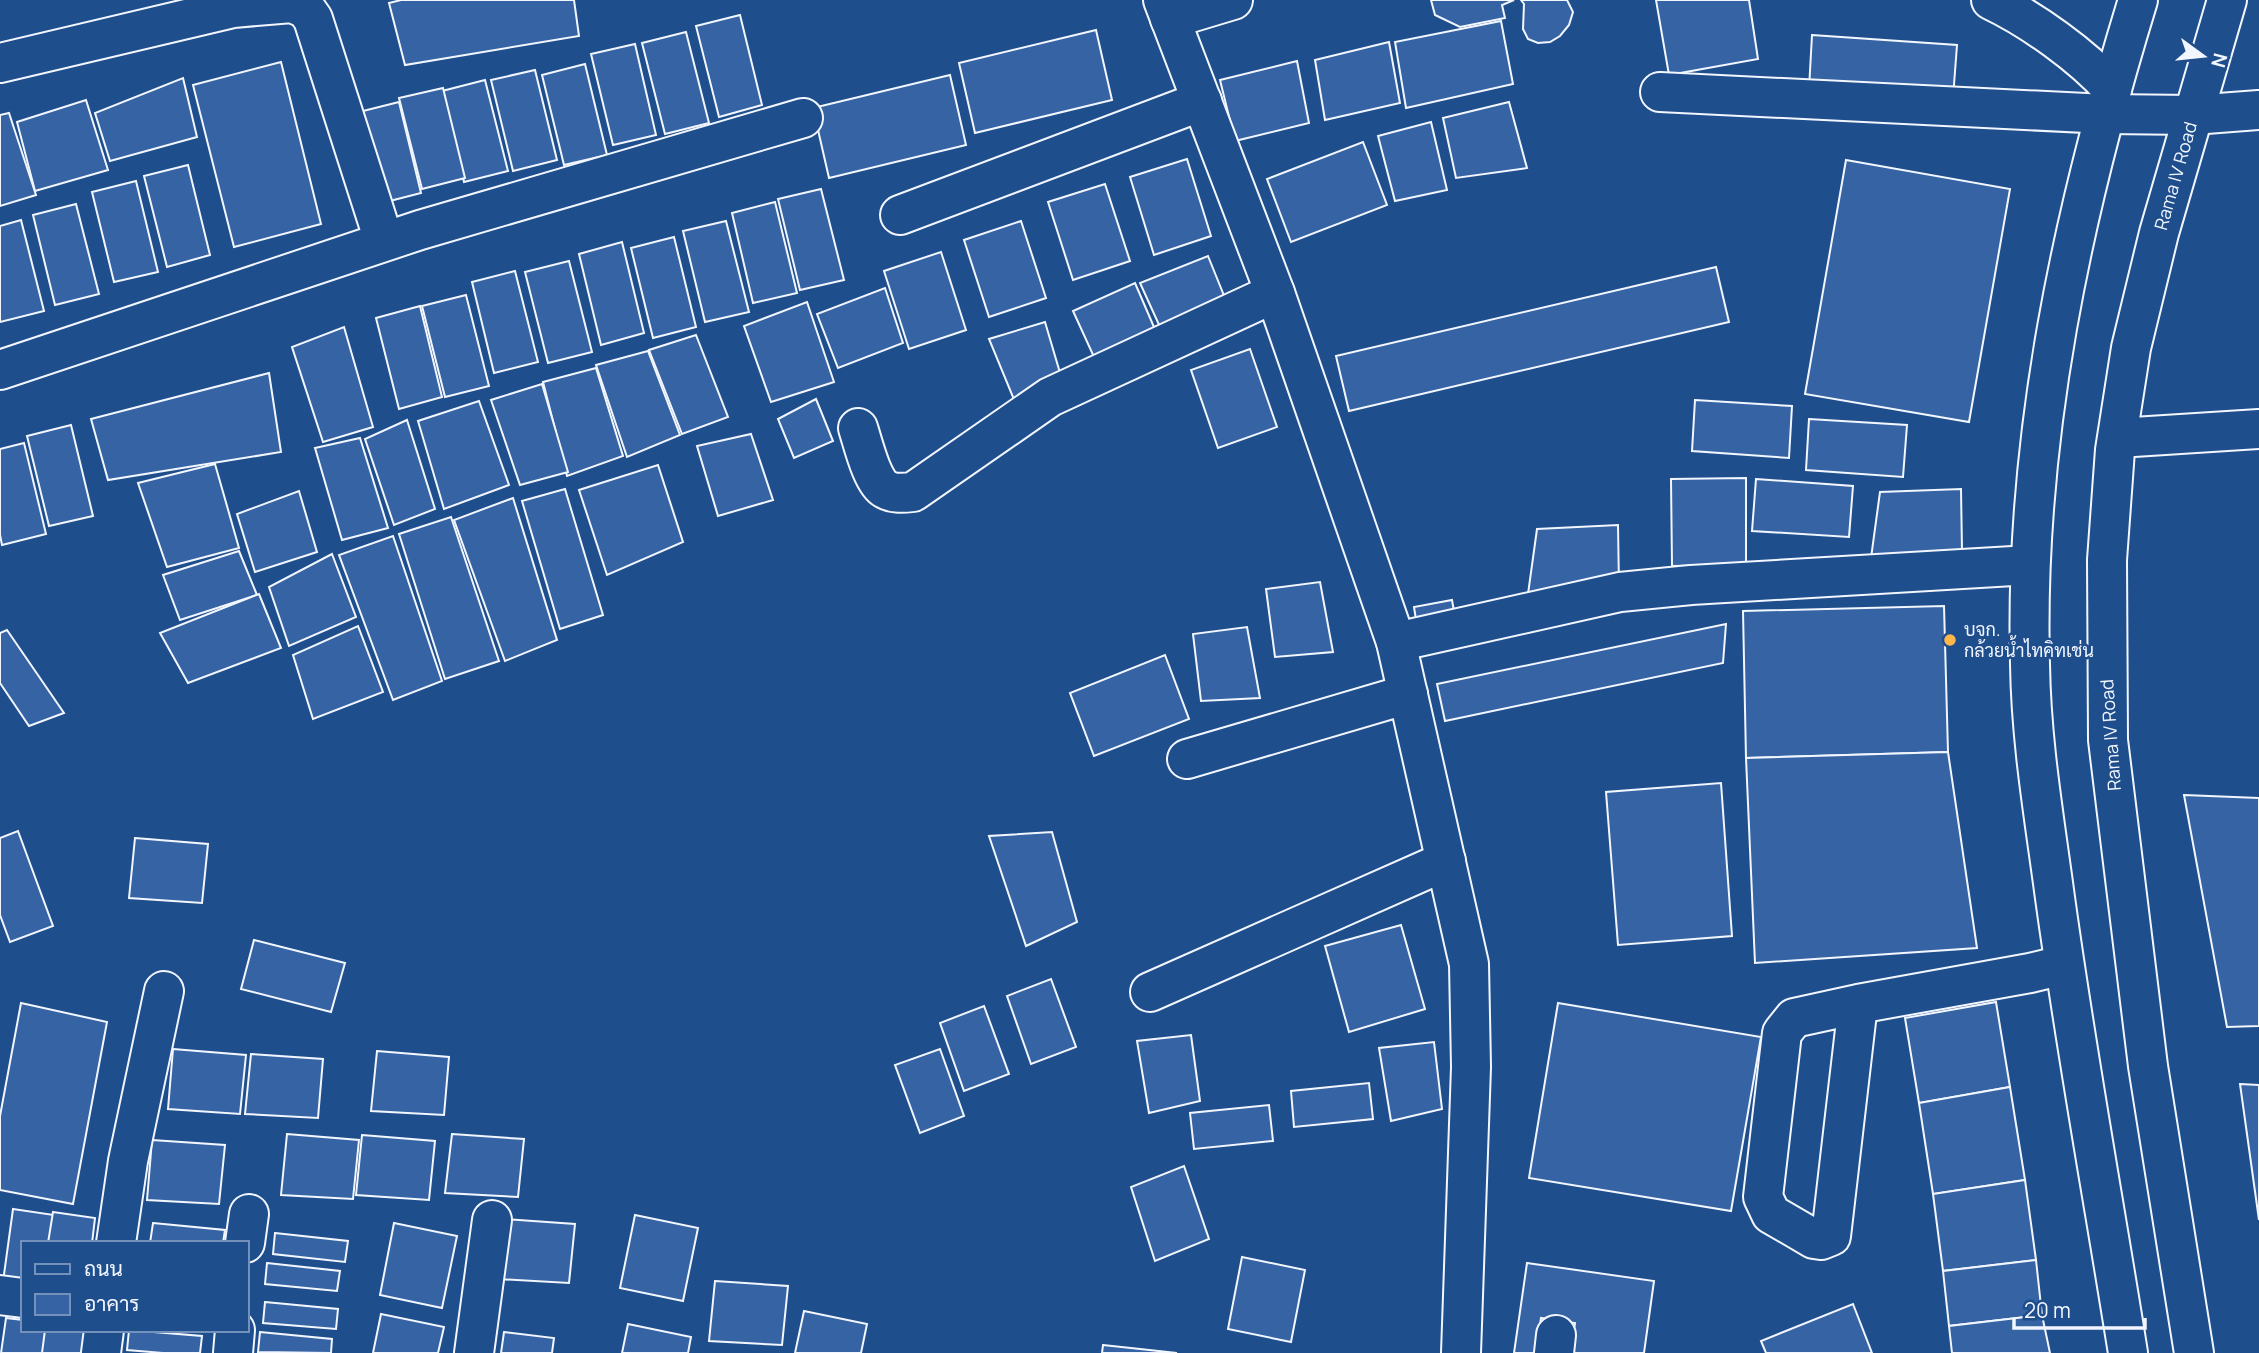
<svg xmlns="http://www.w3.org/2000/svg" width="2259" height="1353" font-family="Manrope,Sarabun,sans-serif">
<rect width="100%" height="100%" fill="#1f4e8c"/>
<g fill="#3563a3" stroke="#f2f6ff" stroke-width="2">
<polygon points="401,0 574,0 579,36 405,65 389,3"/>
<polygon points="1431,0 1514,0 1502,5 1505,18 1460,27 1435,15"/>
<polygon points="1521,0 1567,0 1573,12 1569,25 1560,36 1550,42 1538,43 1528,39 1523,29 1524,4"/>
<polygon points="1656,0 1749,0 1758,59 1669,75"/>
<polygon points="740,15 762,105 719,117 696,26"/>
<polygon points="1501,21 1513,84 1406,108 1395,42"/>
<polygon points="1096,30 1112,100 975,133 959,63"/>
<polygon points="686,32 709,123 665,134 642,43"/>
<polygon points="1812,35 1957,45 1953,98 1809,89"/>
<polygon points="1389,42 1400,103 1325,120 1315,60"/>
<polygon points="635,44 656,135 613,145 591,54"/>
<polygon points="1297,61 1309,123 1235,141 1220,80"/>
<polygon points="281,62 321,224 234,247 193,85"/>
<polygon points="585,64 607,155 564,165 542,75"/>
<polygon points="535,70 557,160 513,171 491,80"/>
<polygon points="950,75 966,145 829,178 813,108"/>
<polygon points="183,78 197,137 110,161 95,113"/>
<polygon points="485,80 508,171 464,182 442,91"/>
<polygon points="443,88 465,178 422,189 399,98"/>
<polygon points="86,100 108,170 35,191 17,122"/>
<polygon points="399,102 421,193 378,204 355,113"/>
<polygon points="1509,102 1527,168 1456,178 1443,118"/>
<polygon points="9,113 36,195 0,206 0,115"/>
<polygon points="1431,122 1447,190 1395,201 1378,136"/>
<polygon points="1363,142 1387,205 1291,242 1267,179"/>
<polygon points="1187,159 1211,236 1154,255 1130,177"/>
<polygon points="1846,160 2010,189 1969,422 1805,394"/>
<polygon points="188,165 210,255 167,267 144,176"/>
<polygon points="136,181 158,272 114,282 92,192"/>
<polygon points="1105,184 1130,261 1073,280 1048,202"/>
<polygon points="821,189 844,280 800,290 778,199"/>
<polygon points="775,202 797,293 753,303 732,213"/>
<polygon points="76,204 99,294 55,305 33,215"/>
<polygon points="21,220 44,311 0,322 0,226"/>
<polygon points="726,221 749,312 705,322 683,231"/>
<polygon points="1021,221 1046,298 989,317 964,240"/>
<polygon points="674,237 696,327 653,338 631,248"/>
<polygon points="622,242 644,333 601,345 579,254"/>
<polygon points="941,252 966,330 909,349 884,271"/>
<polygon points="1208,256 1229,308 1165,338 1140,283"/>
<polygon points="569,261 592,352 548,363 525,272"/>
<polygon points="1716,267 1729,322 1349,411 1336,356"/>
<polygon points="515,271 538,362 494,373 472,282"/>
<polygon points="1135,283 1160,341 1099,368 1073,311"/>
<polygon points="885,288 903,343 838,368 817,314"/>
<polygon points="466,295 489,386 445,397 422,306"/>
<polygon points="807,302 834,382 771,402 744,326"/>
<polygon points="420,306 442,397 399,409 376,318"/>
<polygon points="1045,322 1063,383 1015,402 989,339"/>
<polygon points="344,327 373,427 323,442 292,347"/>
<polygon points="696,335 728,417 682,434 649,350"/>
<polygon points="1250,349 1277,427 1218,448 1191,370"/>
<polygon points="648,351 680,435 627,457 596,365"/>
<polygon points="596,368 623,456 567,476 543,382"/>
<polygon points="269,373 281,452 108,480 91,419"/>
<polygon points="542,384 568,472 520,485 491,400"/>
<polygon points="816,399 833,441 794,458 778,419"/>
<polygon points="1695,400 1792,406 1789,458 1692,451"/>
<polygon points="479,401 509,485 444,509 418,421"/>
<polygon points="1809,419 1907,425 1903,477 1806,470"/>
<polygon points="407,420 435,509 394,525 365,439"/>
<polygon points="71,425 93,516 49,526 27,436"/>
<polygon points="751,434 773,500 718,516 697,446"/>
<polygon points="360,438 388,528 342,540 315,448"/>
<polygon points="24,443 46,534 2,545 0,535 0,449"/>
<polygon points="215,464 239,548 167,567 138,483"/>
<polygon points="658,465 683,542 607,575 579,490"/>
<polygon points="1746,478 1746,565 1672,566 1671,479"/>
<polygon points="1756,479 1853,486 1849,537 1752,531"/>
<polygon points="565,489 603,615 560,629 522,501"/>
<polygon points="1961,489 1962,551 1871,558 1880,492"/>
<polygon points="299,491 317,552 255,572 237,514"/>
<polygon points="513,498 557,640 505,661 454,520"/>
<polygon points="451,517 499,661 445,679 399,534"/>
<polygon points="1618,525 1619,588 1528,594 1537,529"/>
<polygon points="393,536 442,681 393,700 339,555"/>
<polygon points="239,551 257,595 180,620 163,575"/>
<polygon points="332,554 356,617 289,646 269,587"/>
<polygon points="1320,582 1333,652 1275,657 1266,589"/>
<polygon points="259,594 281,648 188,683 160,633"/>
<polygon points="1452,600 1460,645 1421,652 1414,607"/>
<polygon points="1944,606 1948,752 1746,758 1743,611"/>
<polygon points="1726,624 1723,663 1445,721 1437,684"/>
<polygon points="358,626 383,692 313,719 293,655"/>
<polygon points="1247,627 1260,698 1201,701 1193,634"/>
<polygon points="7,630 64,713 29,726 0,683 0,633"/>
<polygon points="1165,655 1189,719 1094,756 1070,693"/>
<polygon points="1948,752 1977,948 1755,963 1746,758"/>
<polygon points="1721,783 1732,936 1618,945 1606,792"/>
<polygon points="2184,795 2259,798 2259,1026 2227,1027"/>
<polygon points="18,831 53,926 10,942 0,915 0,838"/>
<polygon points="1052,832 1077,922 1026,946 989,836"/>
<polygon points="135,838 208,844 202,903 129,898"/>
<polygon points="1401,925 1425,1009 1349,1032 1325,946"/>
<polygon points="254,940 345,963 331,1012 241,989"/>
<polygon points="1051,979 1076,1047 1031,1064 1007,996"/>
<polygon points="1996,1002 2010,1087 1919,1103 1905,1018"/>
<polygon points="21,1003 107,1022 73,1204 0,1190 0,1116"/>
<polygon points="1558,1003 1761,1037 1731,1211 1529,1178"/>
<polygon points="984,1006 1009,1074 964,1091 940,1023"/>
<polygon points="1191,1035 1200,1101 1149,1113 1137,1041"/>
<polygon points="1434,1042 1442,1109 1391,1121 1379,1048"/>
<polygon points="173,1049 246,1055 240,1114 168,1109"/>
<polygon points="940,1049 964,1116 920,1133 895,1065"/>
<polygon points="377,1051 449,1057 444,1115 371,1111"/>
<polygon points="251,1054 323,1059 318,1118 245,1114"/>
<polygon points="1369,1083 1373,1119 1294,1127 1291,1091"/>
<polygon points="2240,1084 2259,1085 2259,1220"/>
<polygon points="2010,1087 2025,1180 1933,1194 1919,1103"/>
<polygon points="1269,1105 1273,1141 1194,1149 1190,1113"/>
<polygon points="287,1134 359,1140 353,1199 281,1195"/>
<polygon points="452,1134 524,1139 518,1197 445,1193"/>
<polygon points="362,1135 435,1141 429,1200 356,1195"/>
<polygon points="152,1140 225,1145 219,1204 147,1200"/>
<polygon points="1184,1166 1209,1239 1155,1261 1131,1187"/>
<polygon points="2025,1180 2036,1260 1943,1271 1933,1194"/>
<polygon points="13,1209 54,1215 50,1243 23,1243 23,1292 2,1289"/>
<polygon points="53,1212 95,1218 92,1243 48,1243"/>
<polygon points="635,1215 698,1228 683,1301 620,1288"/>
<polygon points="503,1219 575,1224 569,1283 497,1279"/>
<polygon points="153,1223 225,1230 223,1243 150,1243"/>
<polygon points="394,1223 457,1236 442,1308 380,1295"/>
<polygon points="275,1233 348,1241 345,1262 273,1254"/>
<polygon points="1242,1257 1305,1270 1291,1342 1228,1329"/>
<polygon points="2036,1260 2042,1315 1949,1326 1943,1271"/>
<polygon points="267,1263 340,1271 337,1291 265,1284"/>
<polygon points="1527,1263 1654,1281 1644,1353 1571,1353 1575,1323 1541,1318 1536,1353 1514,1353"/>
<polygon points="715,1281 788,1286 782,1345 709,1341"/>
<polygon points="265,1302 338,1309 336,1329 263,1323"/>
<polygon points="1853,1304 1872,1353 1766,1353 1761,1341"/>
<polygon points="804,1311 867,1324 861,1353 795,1353"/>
<polygon points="381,1314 444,1327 438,1353 373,1353"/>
<polygon points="2042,1315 2050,1353 1952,1353 1949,1326"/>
<polygon points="6,1318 23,1320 23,1330 47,1330 44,1353 1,1353"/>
<polygon points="628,1324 691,1337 688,1353 622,1353"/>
<polygon points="45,1330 88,1330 85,1353 42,1353"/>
<polygon points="129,1330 202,1336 200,1353 163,1353 127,1350"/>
<polygon points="260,1332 332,1339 331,1353 258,1352"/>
<polygon points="504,1332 554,1338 552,1353 501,1353"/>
<polygon points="1103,1345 1177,1353 1102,1353"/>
</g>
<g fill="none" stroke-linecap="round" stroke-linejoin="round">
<defs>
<g id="minor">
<polyline points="1163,0 1275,293 1396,642 1469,964 1471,1067 1461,1353"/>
<path d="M1991 0C2031 19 2083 56 2112 89"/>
<polyline points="1170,19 1233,0"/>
<polyline points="0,63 233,8 292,3 306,9 313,19 384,241"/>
<polyline points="1660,92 2106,114 2193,115 2259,110"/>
<polyline points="900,215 1202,101"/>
<polyline points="0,370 420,230 803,118"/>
<path d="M858 428C863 443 872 482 885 489 893 494 904 493 913 492L1050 397 1275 293"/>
<polyline points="2118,438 2259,429"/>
<polyline points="1396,642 1620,592 1691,585 2030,565"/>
<polyline points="1187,759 1408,694"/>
<polyline points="1150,992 1446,861"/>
<polyline points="1858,1004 1831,1236 1821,1240 1814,1239 1771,1214 1763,1197 1782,1033 1794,1018 1858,1004 2030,973 2063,965"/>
<polyline points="116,1243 128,1161 164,991"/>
<polyline points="245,1243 249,1214"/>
<polyline points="0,1295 23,1298"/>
<polyline points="101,1353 104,1330"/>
<polyline points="233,1353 235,1330"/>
<polyline points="474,1353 492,1220"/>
<polyline points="1554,1353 1556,1335"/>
</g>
<g id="major">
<path d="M2128 1353C2103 1196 2074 1040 2053 883 2043 810 2031 738 2030 664 2024 438 2072 215 2138 0"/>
<polyline points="2194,1353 2148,1066 2108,740 2107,560 2115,450 2131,348 2159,233 2227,0"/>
</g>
</defs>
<use href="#minor" stroke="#f2f6ff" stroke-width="42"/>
<use href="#major" stroke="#f2f6ff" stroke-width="42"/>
<use href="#minor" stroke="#1f4e8c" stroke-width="38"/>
<use href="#major" stroke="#1f4e8c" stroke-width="38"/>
</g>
<circle fill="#ffb74d" stroke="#1f4e8c" stroke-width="2.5" cx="1950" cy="640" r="7"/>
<g text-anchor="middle" stroke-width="5" stroke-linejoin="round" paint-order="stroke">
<g font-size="18" fill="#f2f6ff" stroke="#1f4e8c">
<text transform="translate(2176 176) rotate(-74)" y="6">Rama IV Road</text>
<text transform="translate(2111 735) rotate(-94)" y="6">Rama IV Road</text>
</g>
<g font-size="18" fill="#f2f6ff" stroke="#1f4e8c" text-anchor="start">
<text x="1964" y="636">บจก.<tspan x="1964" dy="21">กล้วยน้ำไทคิทเช่น</tspan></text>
</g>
</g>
<rect x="21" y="1241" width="228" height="91" fill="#1f4e8c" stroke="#7391ba" stroke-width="2"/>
<rect x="35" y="1264" width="35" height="10" fill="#1f4e8c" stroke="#7391ba" stroke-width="2"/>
<text x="84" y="1276" font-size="21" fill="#f2f6ff">ถนน</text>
<rect x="35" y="1294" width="35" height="21" fill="#3563a3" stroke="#7391ba" stroke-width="2"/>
<text x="84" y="1311" font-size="21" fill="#f2f6ff">อาคาร</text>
<g transform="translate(2203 56) rotate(105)" stroke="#1f4e8c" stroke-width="5" paint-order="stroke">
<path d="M0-5L12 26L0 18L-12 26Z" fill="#f2f6ff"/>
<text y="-10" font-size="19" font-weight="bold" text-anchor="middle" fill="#f2f6ff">N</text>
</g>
<path d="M2014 1318v10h131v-10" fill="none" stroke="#f2f6ff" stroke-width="3.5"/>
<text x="2024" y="1318" font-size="21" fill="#f2f6ff" stroke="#1f4e8c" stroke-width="5" paint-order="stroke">20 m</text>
</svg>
